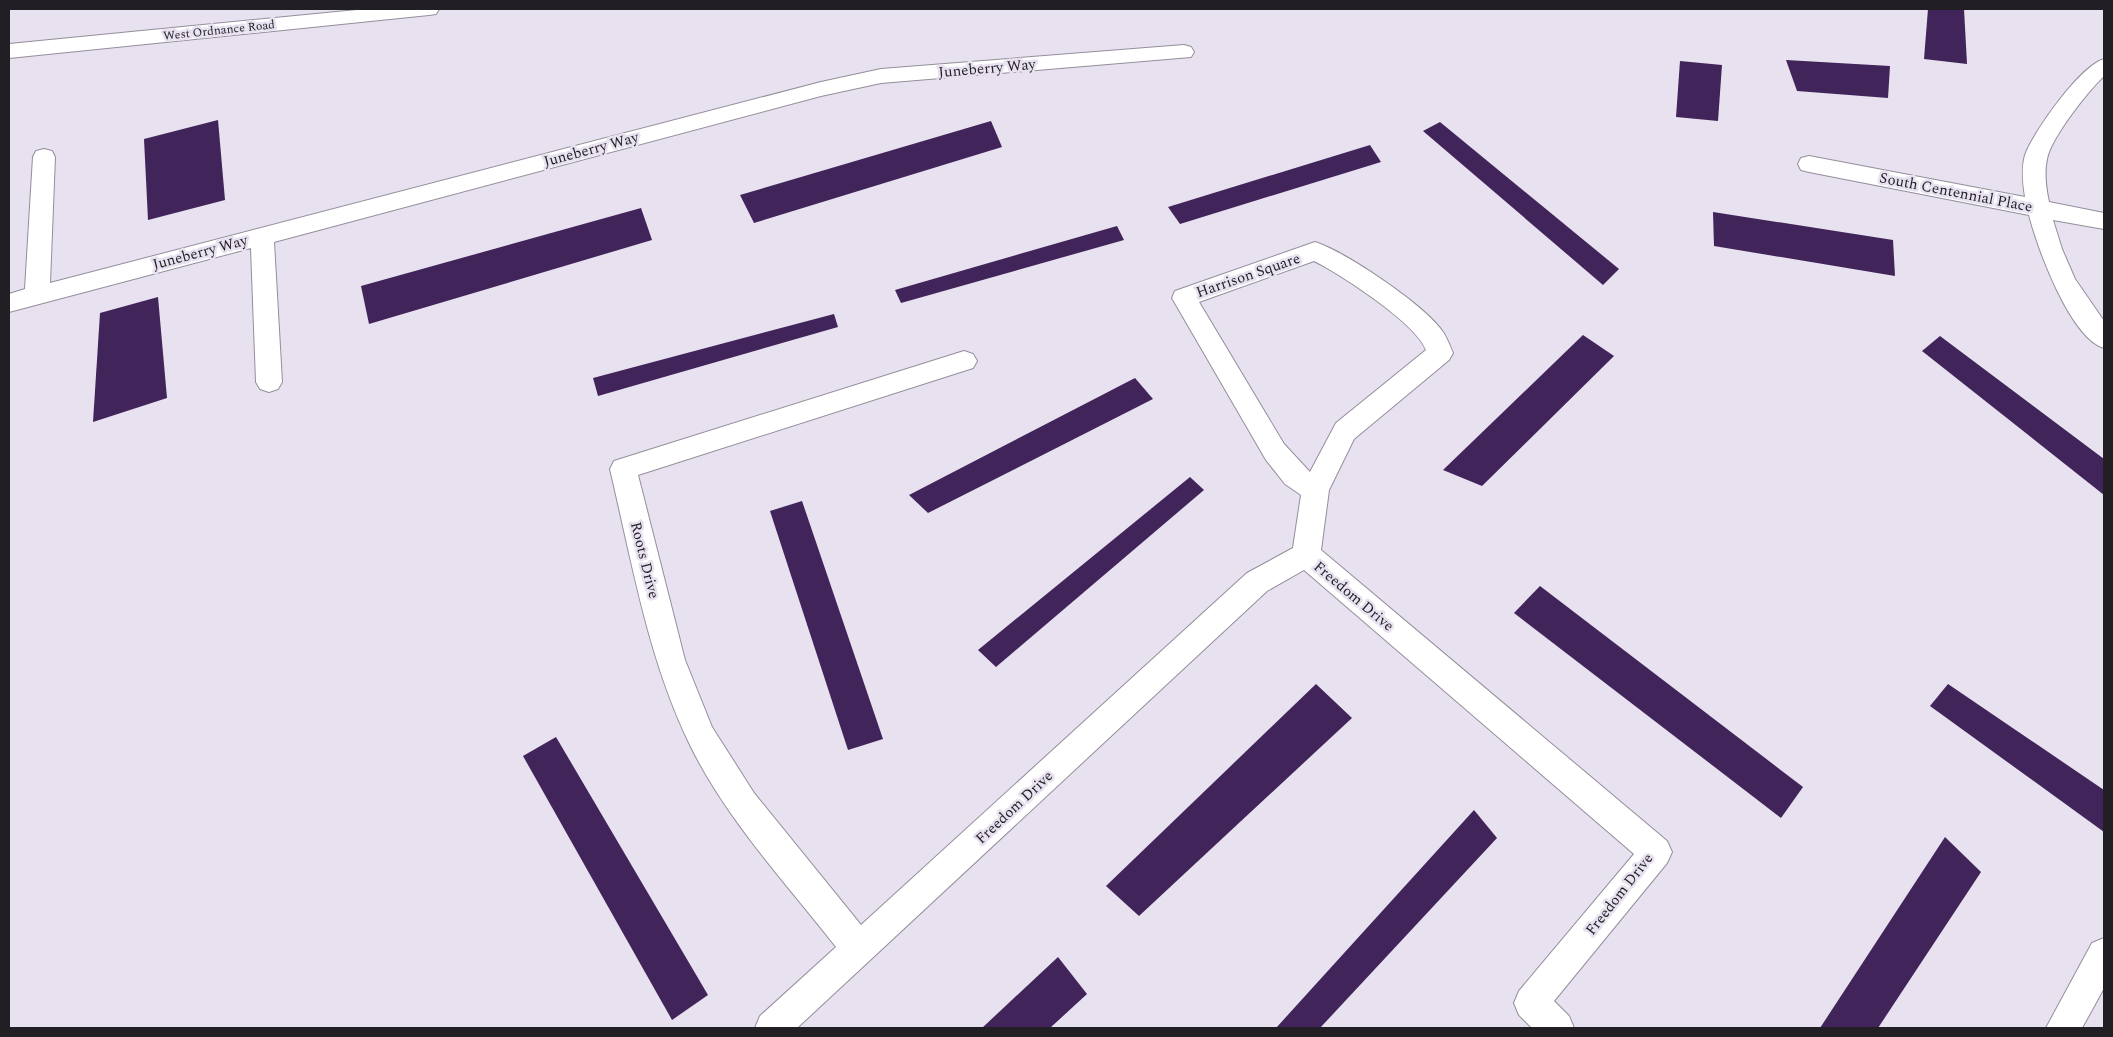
<svg xmlns="http://www.w3.org/2000/svg" width="2113" height="1037" font-family="Spectral,serif">
<rect width="100%" height="100%" fill="#e8e1f0"/>
<g fill="#41245a">
<polygon points="1928,9 1964,9 1967,64 1924,59"/>
<polygon points="1786,60 1890,66 1888,98 1797,91"/>
<polygon points="1680,61 1722,65 1718,121 1676,117"/>
<polygon points="218,120 225,200 148,220 144,139"/>
<polygon points="991,121 1002,147 754,223 740,195"/>
<polygon points="1440,122 1619,269 1603,285 1423,131"/>
<polygon points="1370,145 1381,162 1180,224 1168,207"/>
<polygon points="641,208 652,240 369,324 361,286"/>
<polygon points="1713,212 1893,240 1895,276 1714,246"/>
<polygon points="1117,226 1124,240 901,303 895,290"/>
<polygon points="158,297 167,398 93,422 100,313"/>
<polygon points="834,314 838,327 598,396 593,378"/>
<polygon points="1583,335 1614,356 1482,486 1443,470"/>
<polygon points="1940,336 2104,459 2104,495 1922,351"/>
<polygon points="1135,378 1153,399 928,513 909,495"/>
<polygon points="1190,477 1204,490 996,667 978,650"/>
<polygon points="802,501 883,739 848,750 770,511"/>
<polygon points="1540,586 1803,787 1781,818 1514,613"/>
<polygon points="1316,684 1352,718 1139,916 1106,886"/>
<polygon points="1948,684 2104,790 2104,832 1930,706"/>
<polygon points="556,737 708,995 672,1020 523,756"/>
<polygon points="1474,810 1497,838 1320,1028 1276,1028"/>
<polygon points="1945,837 1981,872 1878,1028 1820,1028"/>
<polygon points="1058,957 1087,994 1050,1028 982,1028"/>
</g>
<g fill="none" stroke-linecap="round" stroke-linejoin="round">
<defs>
<g id="minor">
<polygon points="1184,45 1191,47 1194,52 1191,57 881,83 821,96 274,242 282,382 278,389 269,392 260,389 256,382 251,248 9,312 9,294 25,289 33,157 36,151 44,149 52,151 55,157 50,283 821,82 881,69"/>
<path d="M2104 59V76C2088 91 2051 138 2047 159 2044 173 2046 188 2049 202L2104 213V229L2053 220 2062 249 2075 279 2104 321V348C2070 338 2037 247 2029 215L1809 172 1801 170 1798 164 1801 158 1809 156 2025 197C2023 184 2021 169 2025 155 2034 131 2080 66 2104 59Z"/>
<path d="M1315 242C1346 252 1426 306 1443 332 1447 338 1450 346 1453 353L1449 360 1354 439 1329 490 1321 550 1667 841 1672 852 1667 863 1554 1001 1569 1016 1574 1028H1532L1519 1015 1514 1003 1519 991 1634 854 1304 570 1267 591 797 1028H755L760 1016 836 947C786 883 726 819 690 745 648 659 632 562 610 469L614 461 964 351 973 354 977 361 973 368 638 475 685 660 712 727 754 793 861 925 1247 573 1293 548 1301 495 1285 484 1266 460 1172 298 1175 291ZM1314 261C1340 274 1416 323 1426 350L1336 423 1310 472 1284 444 1199 302Z"/>
<polygon points="2104,938 2104,988 2082,1028 2046,1028 2092,943"/>
</g>
<polygon id="major" points="367,9 439,9 436,14 429,15 9,58 9,44"/>
</defs>
<use href="#minor" stroke="#948e9b" stroke-width="2"/>
<use href="#major" stroke="#948e9b" stroke-width="2"/>
<use href="#minor" fill="#fff" fill-rule="evenodd"/>
<use href="#major" fill="#fff" fill-rule="evenodd"/>
</g>
<g text-anchor="middle" stroke-width="5" stroke-linejoin="round" paint-order="stroke">
<g font-size="12" fill="#211e24" stroke="#e8e1f0">
<text transform="translate(219 30) rotate(-6)" y="4">West Ordnance Road</text>
</g>
<g font-size="15" fill="#211e24" stroke="#e8e1f0">
<text transform="translate(987 68) rotate(-5)" y="5">Juneberry Way</text>
<text transform="translate(591 149) rotate(-15)" y="5">Juneberry Way</text>
<text transform="translate(1956 192) rotate(11)" y="5">South Centennial Place</text>
<text transform="translate(200 252) rotate(-15)" y="5">Juneberry Way</text>
<text transform="translate(1248 275) rotate(-19)" y="5">Harrison Square</text>
<text transform="translate(645 560) rotate(76)" y="5">Roots Drive</text>
<text transform="translate(1354 596) rotate(40)" y="5">Freedom Drive</text>
<text transform="translate(1014 807) rotate(-43)" y="5">Freedom Drive</text>
<text transform="translate(1619 894) rotate(-52)" y="5">Freedom Drive</text>
</g>
</g>
<rect width="2113" height="1037" fill="none" stroke="#211e24" stroke-width="20"/>
</svg>
